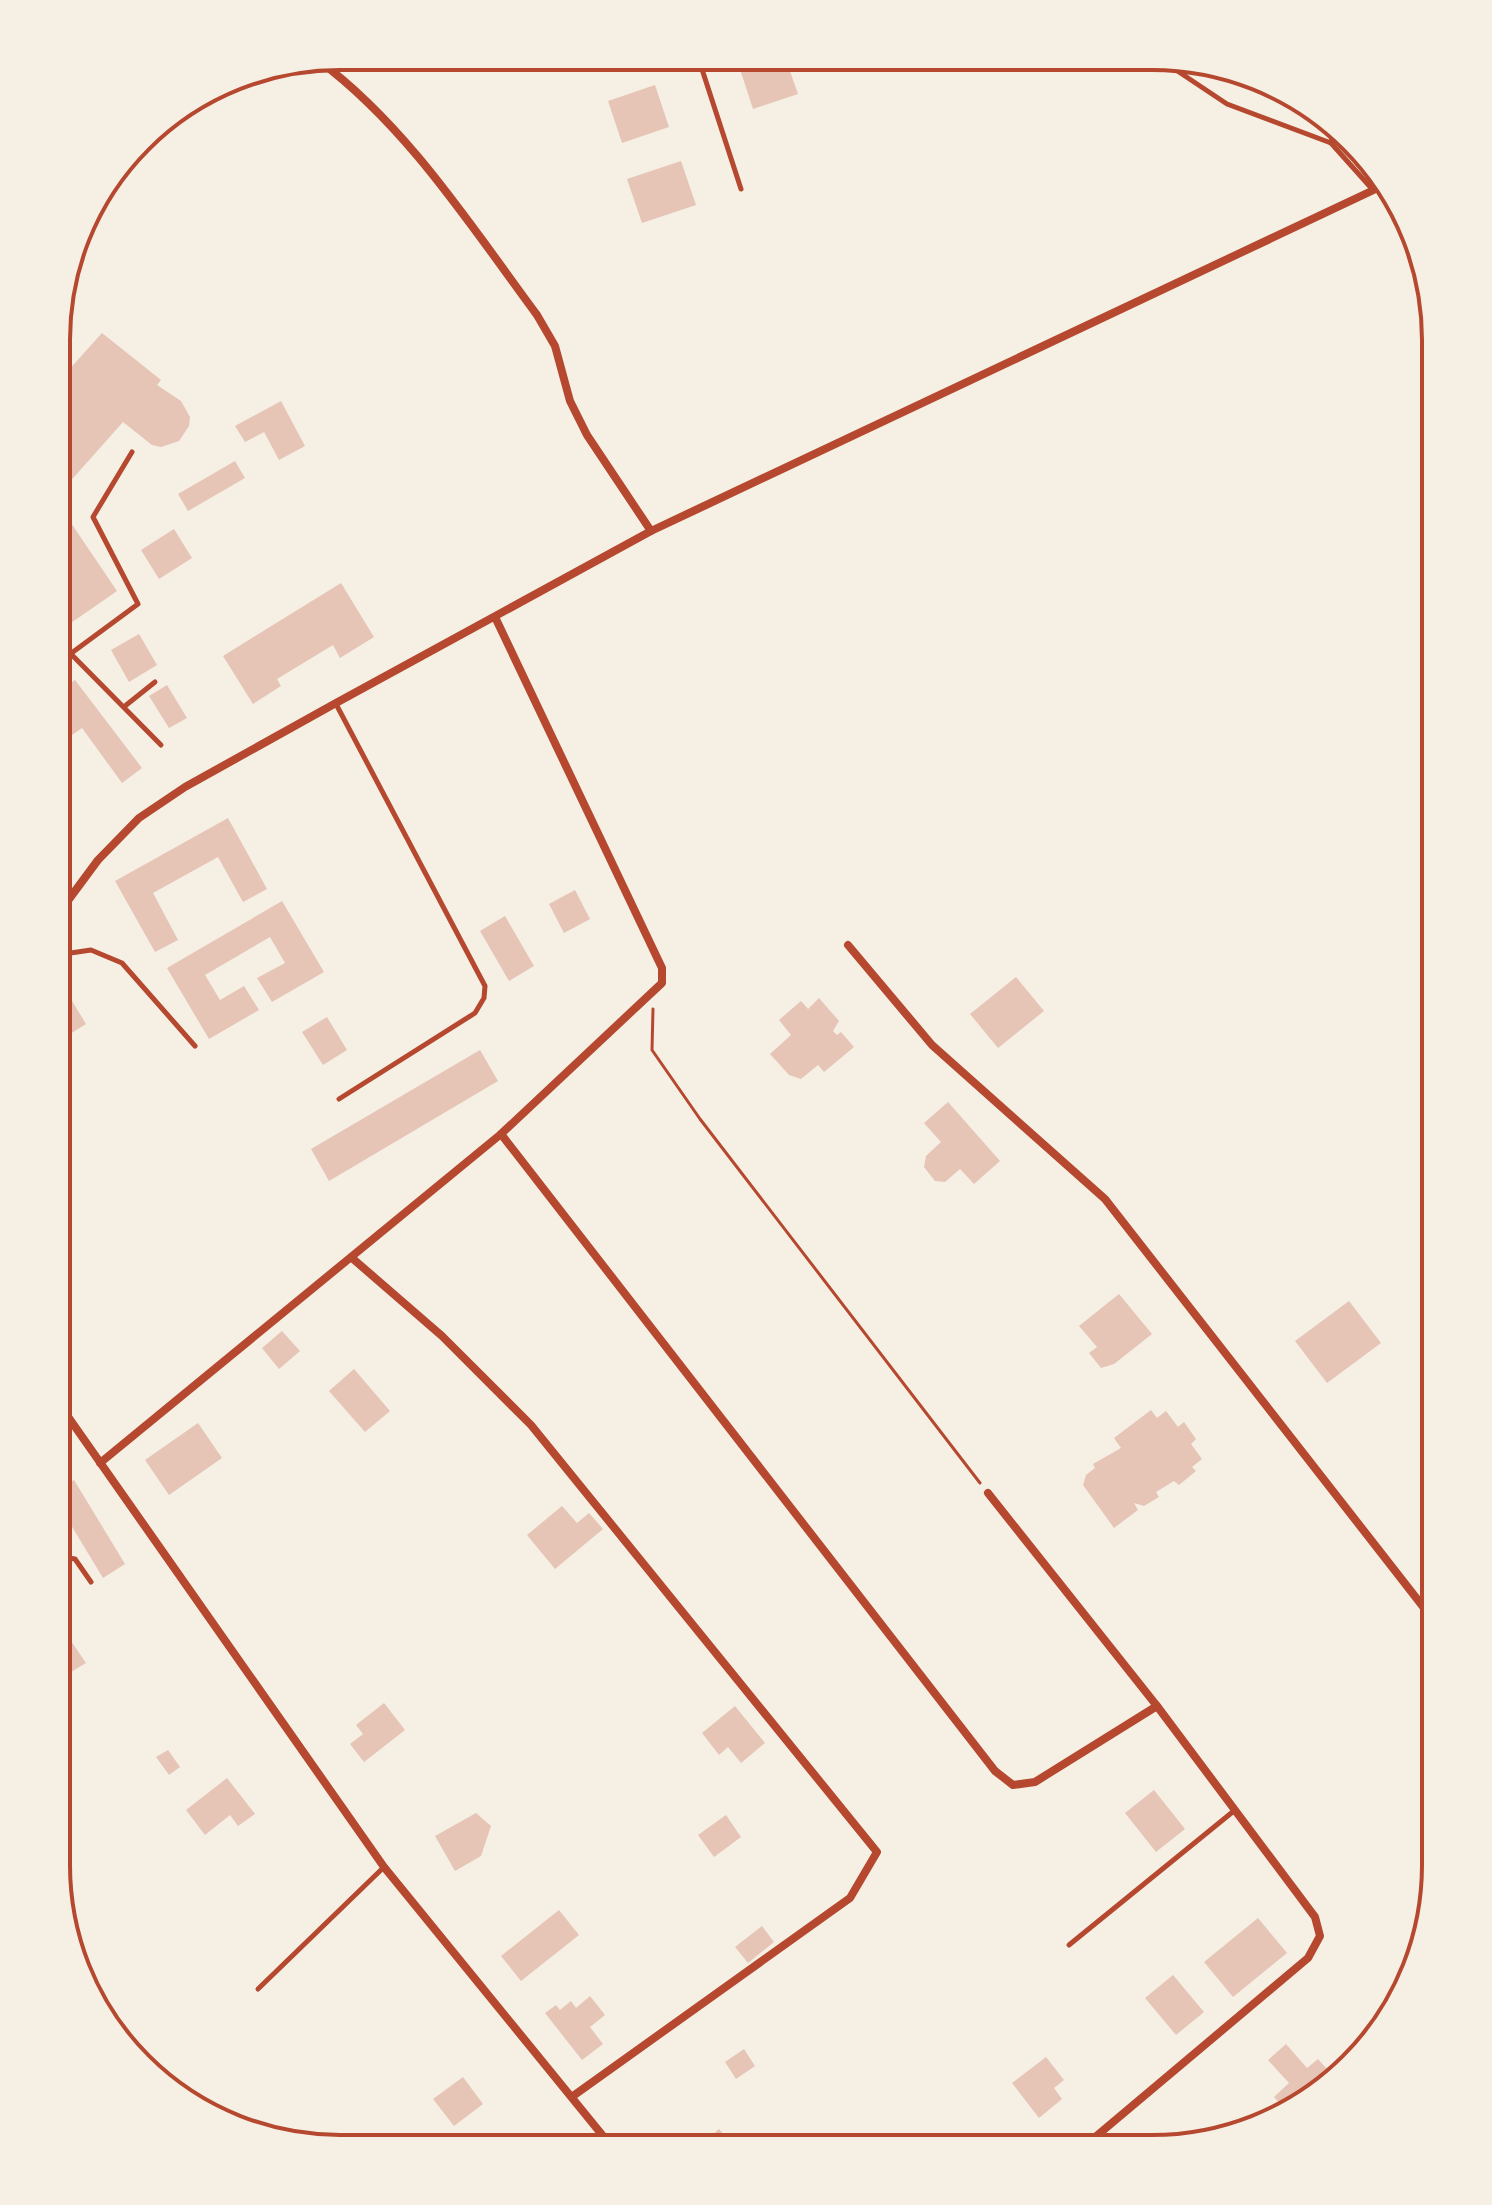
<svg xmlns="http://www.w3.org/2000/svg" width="1492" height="2205" font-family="'DM Sans',sans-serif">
<rect width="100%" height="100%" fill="#f6efe4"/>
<g fill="#e6c5b7">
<polygon points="736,57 785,57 798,94 753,109"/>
<polygon points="655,85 669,127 622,143 608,101"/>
<polygon points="681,161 696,205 642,223 627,179"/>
<polygon points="102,333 161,380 157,385 181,401 190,417 189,426 179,441 161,447 152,445 123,422 58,495 58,382"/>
<polygon points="281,401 305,446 279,460 264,432 245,442 235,426"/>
<polygon points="235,461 245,478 188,511 178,494"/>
<polygon points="71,523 117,591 58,632 58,591 62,588 58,583 58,524 62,529"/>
<polygon points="174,529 192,558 159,579 141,550"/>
<polygon points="341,583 374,637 340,658 333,645 277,679 281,686 253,704 223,656"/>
<polygon points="139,634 157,665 129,682 111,650"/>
<polygon points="75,680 142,768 122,783 82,728 68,738 58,725 58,720 67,712 58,700 58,692"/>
<polygon points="167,685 187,718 169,728 149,696"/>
<polygon points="228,818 267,889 243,902 218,857 153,893 178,940 155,952 115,881"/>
<polygon points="575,890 590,919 564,933 549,904"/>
<polygon points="282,901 324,972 272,1002 257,978 285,963 270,937 205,975 220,1000 244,986 259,1010 209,1039 167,968"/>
<polygon points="505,916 534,966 509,981 480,931"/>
<polygon points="1016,977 1044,1011 998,1048 970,1014"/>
<polygon points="66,991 86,1024 57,1042 57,996"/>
<polygon points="819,998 839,1021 833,1031 837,1035 841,1032 854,1047 824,1072 818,1065 801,1079 789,1075 770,1054 791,1035 779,1020 801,1001 808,1009"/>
<polygon points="327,1017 347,1050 323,1065 302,1032"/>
<polygon points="480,1050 498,1081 329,1181 311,1149"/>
<polygon points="948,1102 1000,1161 974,1184 960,1169 945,1182 935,1181 924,1167 926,1156 941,1142 924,1123"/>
<polygon points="1119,1294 1152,1334 1114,1364 1101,1368 1089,1353 1097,1347 1079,1326"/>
<polygon points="1349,1301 1381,1343 1327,1383 1295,1341"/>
<polygon points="282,1331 300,1351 279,1369 262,1348"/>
<polygon points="354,1369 390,1411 365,1432 329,1391"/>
<polygon points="1151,1410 1157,1418 1166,1411 1178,1427 1184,1422 1196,1439 1191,1444 1202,1459 1192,1467 1196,1471 1179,1485 1174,1481 1156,1492 1159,1497 1144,1506 1134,1503 1138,1510 1114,1528 1083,1485 1086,1475 1095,1468 1093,1464 1121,1448 1114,1438"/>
<polygon points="198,1423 222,1458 169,1495 145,1460"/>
<polygon points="1436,1449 1436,1479 1421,1461"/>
<polygon points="74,1480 125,1564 103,1578 57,1502 57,1491"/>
<polygon points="562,1506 577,1523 589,1513 603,1529 555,1569 527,1535"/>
<polygon points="71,1641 86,1663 71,1672 57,1650"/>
<polygon points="384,1703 405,1730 364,1762 350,1744 363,1734 356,1725"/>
<polygon points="735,1706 765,1743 741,1763 728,1747 719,1755 702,1733"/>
<polygon points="168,1750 180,1767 169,1775 156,1757"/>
<polygon points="227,1778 255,1814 238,1826 230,1815 205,1835 186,1810"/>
<polygon points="1154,1790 1185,1829 1156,1852 1125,1813"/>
<polygon points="476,1813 491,1826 481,1856 455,1871 435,1836"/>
<polygon points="726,1815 741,1837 714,1857 698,1835"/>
<polygon points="559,1910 579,1935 521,1981 501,1956"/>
<polygon points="1258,1918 1287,1953 1233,1997 1204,1962"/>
<polygon points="762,1926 774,1942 748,1963 735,1947"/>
<polygon points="1173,1975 1204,2012 1176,2035 1145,1998"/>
<polygon points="590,1996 605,2015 590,2027 603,2044 582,2060 545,2013 556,2005 560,2010 571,2001 576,2008"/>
<polygon points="1360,2042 1364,2048 1285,2109 1274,2097 1289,2083 1268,2060 1286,2044 1307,2068 1318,2059 1328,2070"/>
<polygon points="744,2049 755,2066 736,2079 725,2062"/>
<polygon points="1046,2057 1064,2080 1054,2088 1062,2099 1039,2118 1012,2083"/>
<polygon points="463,2077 483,2104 454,2126 433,2099"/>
<polygon points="719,2129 736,2148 699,2148"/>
</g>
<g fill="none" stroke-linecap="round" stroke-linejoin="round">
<polyline stroke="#b5482f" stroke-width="3" points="653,1009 652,1050 700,1119 980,1483"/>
<g stroke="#b5482f" stroke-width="5">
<polyline points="698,57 741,189"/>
<polyline points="1158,58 1227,104 1331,143 1373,190"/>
<polyline points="1331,143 1334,128"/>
<polyline points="71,654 161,745"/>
<polyline points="58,663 138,604 93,517 132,452"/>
<polyline points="336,704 485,986 484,998 475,1013 339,1099"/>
<polyline points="125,706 155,682"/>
<polyline points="58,835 68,826 67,806 58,784"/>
<polyline points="57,955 91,950 122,963 195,1046"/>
<polyline points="57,1480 59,1482"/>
<polyline points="56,1556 75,1559 91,1582"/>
<polyline points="1069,1945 1235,1810"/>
<polyline points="258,1989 384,1867"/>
</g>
<g stroke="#b5482f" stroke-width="8">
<path d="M318 60C407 126 471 226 537 315L555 346 570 401 587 435 651 531"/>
<polyline points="58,914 98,860 139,818 185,787 336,703 651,531 1380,187"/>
<polyline points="848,945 932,1045 1105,1199 1435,1622"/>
<polyline points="501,1134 995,1771 1013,1785 1035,1782 1157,1706"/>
<polyline points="352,1258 442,1336 531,1425 877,1852 850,1898 573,2096"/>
<polyline points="57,1401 384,1867 612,2147"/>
<polyline points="100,1463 501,1134 662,983 662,968 495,617"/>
<polyline points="988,1493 1157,1706 1315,1917 1320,1936 1308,1958 1081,2149"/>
</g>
</g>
<path d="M0 0H1492V2205H0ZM340 70H1152A270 270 0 0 1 1422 340V1865A270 270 0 0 1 1152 2135H340A270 270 0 0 1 70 1865V340A270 270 0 0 1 340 70Z" fill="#f6efe4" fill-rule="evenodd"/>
<path fill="none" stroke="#b5482f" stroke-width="4" d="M340 70H1152A270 270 0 0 1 1422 340V1865A270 270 0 0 1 1152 2135H340A270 270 0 0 1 70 1865V340A270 270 0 0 1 340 70Z"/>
</svg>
